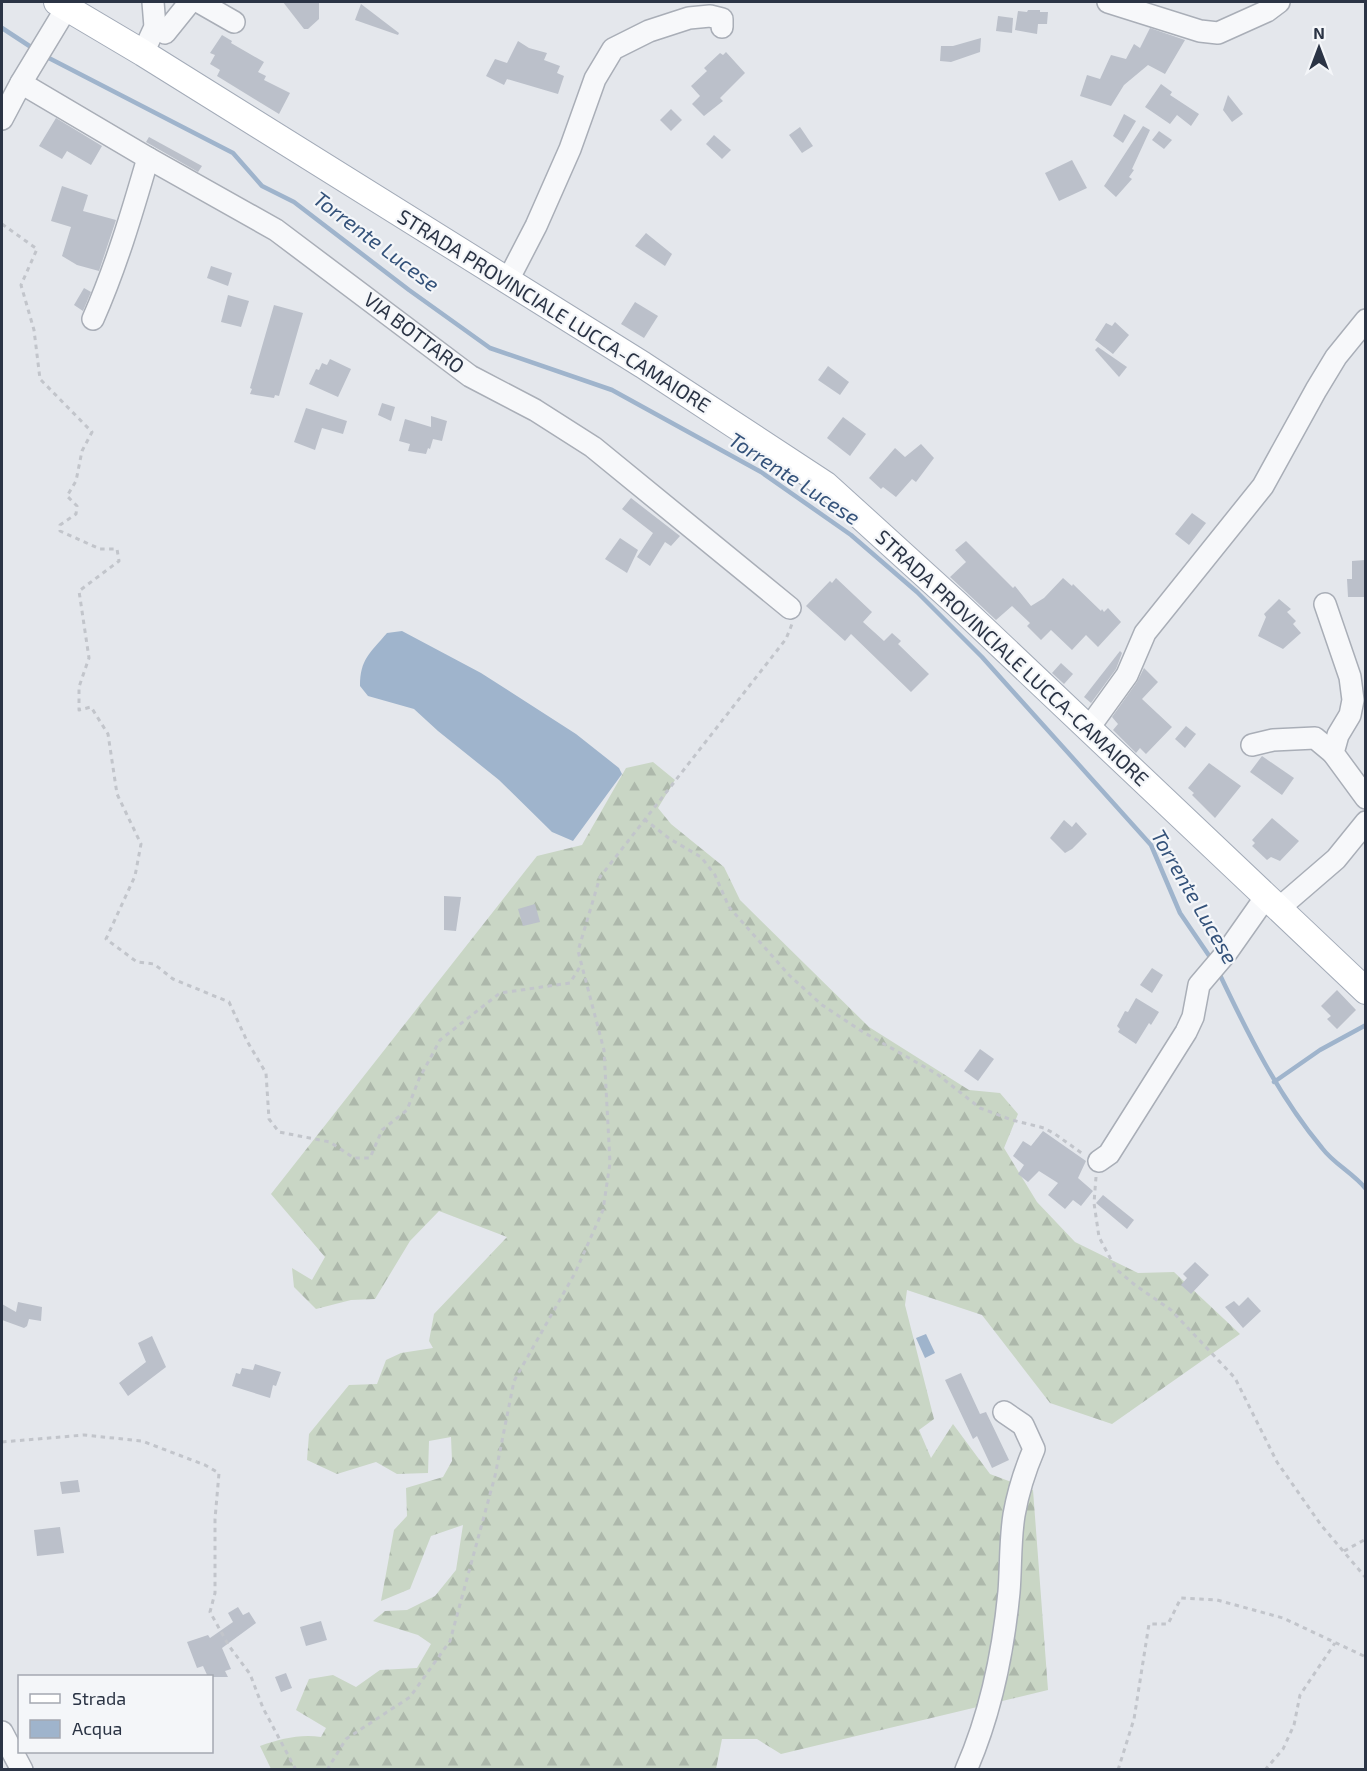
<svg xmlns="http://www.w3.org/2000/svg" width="1367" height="1771" font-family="'Exo 2',sans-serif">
<defs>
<pattern id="forest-firs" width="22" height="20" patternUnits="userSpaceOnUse" patternTransform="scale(1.5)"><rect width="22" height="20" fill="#c9d6c5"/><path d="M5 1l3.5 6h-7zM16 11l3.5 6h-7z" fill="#adb8ab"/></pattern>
</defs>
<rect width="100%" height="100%" fill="#e4e7ec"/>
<path fill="url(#forest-firs)" d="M653 762 675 780 658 808 671 824 724 867 740 900 869 1027 969 1090 1000 1093 1018 1114 1004 1148 1037 1202 1075 1242 1138 1273 1174 1272 1240 1334 1112 1424 1050 1403 982 1315 907 1290 905 1305 934 1419 919 1430 931 1458 953 1424 990 1474 1033 1490 1048 1690 781 1754 757 1739H722L716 1769H271L260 1746C281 1739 299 1734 321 1737L326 1728 296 1710 309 1679 333 1675 356 1687 380 1670 417 1668 431 1644 418 1635 373 1621 385 1611 407 1610 435 1596 456 1570 463 1525 431 1536 410 1589 381 1601 394 1530 407 1516 406 1488 443 1477 452 1461 451 1437 429 1441 428 1473 397 1474 376 1462 337 1474 307 1460 309 1434 349 1385 377 1384 386 1360 401 1353 433 1348 429 1341 434 1314 507 1237 439 1211 410 1241 375 1299 351 1300 316 1309 294 1287 292 1268 312 1280 325 1257 271 1194 537 856 582 845 626 768Z"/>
<g fill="#9fb4cc">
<path d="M402 631 481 673 576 734 619 768 622 774 573 841 552 832 499 780 438 731 414 709 368 696 360 686C360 659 370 653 387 633Z"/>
<polygon points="926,1334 935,1353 925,1358 916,1338"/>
</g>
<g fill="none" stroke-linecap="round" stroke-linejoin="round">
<g stroke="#9fb4cc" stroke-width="4.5">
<polyline points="2,28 34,49"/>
<polyline points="43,55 233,153 262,186 294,202 409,290 490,348 612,390 761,472 851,535 917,592 982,657 1151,845 1180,913 1212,960"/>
<path d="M1219 973C1248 1034 1278 1095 1322 1148 1334 1164 1353 1173 1366 1189"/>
<polyline points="1274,1082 1320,1050 1366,1025"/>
</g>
</g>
<g fill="#bbc0ca">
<polygon points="283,2 319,2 319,19 308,29 304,29"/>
<polygon points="361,4 399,33 398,35 355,20"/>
<polygon points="1028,10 1040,10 1040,12 1048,12 1047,24 1038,24 1037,34 1015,30 1018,11 1027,12"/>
<polygon points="998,16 1013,18 1012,33 996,31"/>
<polygon points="1150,28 1185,40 1165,74 1148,65 1124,85 1111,106 1080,96 1087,75 1100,79 1111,55 1126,59 1134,44 1140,48"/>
<polygon points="222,35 232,41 231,43 264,62 258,72 266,76 264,80 290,93 279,114 217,76 220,70 210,64 215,55 210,53"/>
<polygon points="981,38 980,52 951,62 940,61 941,46 953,46"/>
<polygon points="518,41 529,48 547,53 544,60 560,66 557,73 564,76 558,94 507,79 504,85 486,76 495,59 507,63"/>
<polygon points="726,52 745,73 720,98 723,101 704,116 692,104 700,96 691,86 707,71 704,68 720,53 723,55"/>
<polygon points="1161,84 1172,92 1170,95 1199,114 1191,126 1177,115 1170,124 1145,107"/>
<polygon points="1228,95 1243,114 1232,122 1223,110"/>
<polygon points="671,109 682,120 671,131 660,120"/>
<polygon points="1124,114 1136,121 1123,143 1113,136"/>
<polygon points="56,118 102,146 91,165 67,151 62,159 39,146"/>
<polygon points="1143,126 1150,130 1132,169 1134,170 1129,177 1132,179 1116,197 1104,186"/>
<polygon points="800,127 813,146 802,153 789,135"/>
<polygon points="1159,131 1172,140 1164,149 1152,140"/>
<polygon points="714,135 731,150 722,159 706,144"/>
<polygon points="149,137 202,166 198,172 146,142"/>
<polygon points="1072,160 1087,188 1059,201 1045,173"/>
<polygon points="62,186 88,195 83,211 116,220 99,271 77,265 62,256 71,227 51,221"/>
<polygon points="646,233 672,254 665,266 635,246"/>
<polygon points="211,266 232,273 228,286 207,278"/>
<polygon points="84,288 91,292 83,311 74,305"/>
<polygon points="228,295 249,301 241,327 221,322"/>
<polygon points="635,302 658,316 644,338 621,324"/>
<polygon points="274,305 303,313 279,396 275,395 274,398 250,394 252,389 250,388"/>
<polygon points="1115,322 1129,335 1113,354 1095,340 1106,323 1112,326"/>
<polygon points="1098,347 1127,367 1119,377 1095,350"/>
<polygon points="330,359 351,369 338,397 309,384 316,369 319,370 322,363 327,365"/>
<polygon points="828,366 849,382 840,395 818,380"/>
<polygon points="382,403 395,407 391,421 378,415"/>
<polygon points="306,408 347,421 343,434 322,428 315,450 294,442"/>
<polygon points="431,416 447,421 442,441 433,439 430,449 428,448 426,454 408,451 410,444 399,441 405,419 431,427"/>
<polygon points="843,417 866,434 850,456 827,438"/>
<polygon points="921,444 934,458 916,482 912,479 896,497 883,487 881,489 869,478 895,448 905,457"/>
<polygon points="631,498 680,536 671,546 665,542 650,566 637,557 653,533 622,509"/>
<polygon points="1192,513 1206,523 1189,545 1175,534"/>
<polygon points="620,538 638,550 627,573 605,559"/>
<polygon points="966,541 1013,588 1015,586 1031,606 1044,598 1063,578 1072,586 1073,584 1101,611 1102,609 1104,612 1108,608 1121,622 1098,647 1086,635 1072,650 1051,630 1041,640 1027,626 1030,623 1012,606 996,620 950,577 966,562 955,550"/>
<polygon points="1365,560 1365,597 1348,597 1347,579 1352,579 1352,561"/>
<polygon points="836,578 872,612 863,622 884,641 892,633 901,641 898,644 929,674 911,692 851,634 845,641 806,606 830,581 832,583"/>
<polygon points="1279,599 1291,609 1287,612 1296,621 1293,624 1301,633 1283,649 1258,636 1266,617 1264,614"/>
<polygon points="1120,651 1122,653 1116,669 1091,703 1084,697"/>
<polygon points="1061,663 1073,674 1064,684 1052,673"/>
<polygon points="1144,668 1158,682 1142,699 1172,727 1146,754 1140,748 1136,753 1113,730 1118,724 1112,717 1137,682"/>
<polygon points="1186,726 1196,734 1185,748 1175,739"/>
<polygon points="1262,756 1294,778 1282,795 1250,772"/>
<polygon points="1209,763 1241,786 1215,818 1192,795 1194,793 1188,788"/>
<polygon points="1272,818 1299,841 1280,861 1271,857 1267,860 1252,846 1255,843 1252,840"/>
<polygon points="1064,820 1072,827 1076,822 1087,834 1072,849 1065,853 1050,838"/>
<polygon points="444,896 461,897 456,931 444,930"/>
<polygon points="535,904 540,922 523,926 518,909"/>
<polygon points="1152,968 1163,975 1152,993 1140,985"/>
<polygon points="1337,990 1356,1010 1337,1029 1327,1019 1331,1016 1321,1006"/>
<polygon points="1136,998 1159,1012 1151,1025 1149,1023 1136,1044 1118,1032 1120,1029 1117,1026 1125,1011 1128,1012"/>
<polygon points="980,1049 994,1059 978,1081 964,1071"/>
<polygon points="1043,1131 1086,1161 1078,1178 1093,1191 1081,1206 1073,1200 1065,1209 1048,1195 1058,1183 1039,1171 1028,1182 1018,1174 1024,1165 1013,1156 1023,1141 1031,1146"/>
<polygon points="1103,1195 1134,1220 1127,1229 1096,1203"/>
<polygon points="1195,1262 1209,1275 1191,1294 1181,1285 1187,1278 1183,1274"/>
<polygon points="1248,1297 1261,1311 1243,1328 1225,1307 1234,1301 1239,1306"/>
<polygon points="18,1302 42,1307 41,1321 29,1319 27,1326 24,1328 2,1320 2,1304 16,1312"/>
<polygon points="152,1336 166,1367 128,1396 119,1383 146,1362 138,1343"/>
<polygon points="255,1364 281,1372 276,1386 273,1385 270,1398 232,1386 236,1373 240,1374 242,1368 253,1370"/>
<polygon points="961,1373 980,1414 986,1412 1009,1460 992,1468 977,1436 973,1439 945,1380"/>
<polygon points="78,1480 80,1492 62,1494 60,1482"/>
<polygon points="60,1527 64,1553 37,1556 34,1530"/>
<polygon points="238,1607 243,1615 249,1612 256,1623 222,1648 231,1669 225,1671 228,1677 208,1677 203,1666 197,1668 187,1642 208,1635 210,1638 233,1622 228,1613"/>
<polygon points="321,1621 327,1640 306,1646 300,1627"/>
<polygon points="286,1673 292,1688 281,1692 275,1677"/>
</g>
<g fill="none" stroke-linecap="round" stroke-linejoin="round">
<defs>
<g id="minor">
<polyline points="199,2 234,22"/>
<polyline points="1108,2 1200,31 1218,33 1267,11 1279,2"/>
<polyline points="155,27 165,33 190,2"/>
<polyline points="143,53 155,27 153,2"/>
<polyline points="21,83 148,158 276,230 470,376 535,410 593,447 790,608"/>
<polyline points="2,119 21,83 67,7"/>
<polyline points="507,282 536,226 570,149 595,79 613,49 649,31 689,18 710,16 722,19 722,27"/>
<path d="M93 319C116 267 132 213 148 158"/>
<polyline points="1325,604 1350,677 1353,700 1350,715 1338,735 1333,753 1366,798"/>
<polyline points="1088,729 1127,675 1145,633 1263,486 1316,390 1336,357 1366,320"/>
<polyline points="1252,745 1273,740 1315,738 1333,753"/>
<polyline points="1278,909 1336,859 1366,822"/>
<polyline points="1099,1161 1109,1154 1186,1032 1193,1017 1199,985 1227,952 1265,898"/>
<polyline points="2,1732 22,1770"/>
<path d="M966 1770C991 1713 1003 1654 1009 1592 1011 1567 1010 1540 1014 1515 1018 1492 1025 1470 1034 1449L1023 1425 1004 1412"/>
</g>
<polyline id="major" points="57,2 143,53 643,365 826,485 957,604 1366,991"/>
</defs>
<use href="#minor" stroke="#a9aeb7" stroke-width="24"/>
<use href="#major" stroke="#a3abb8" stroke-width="28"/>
<g stroke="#c2c5cb" stroke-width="3" stroke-dasharray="4.5 4.5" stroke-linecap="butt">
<polyline points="2,224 37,249 21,285 34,330 40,379 92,432 82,451 76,481 67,496 77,506 76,514 60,525 60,531 100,549 117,549 119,561 79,591 89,658 79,687 79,710 91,707 108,734 117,794 141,844 135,876 106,939 137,962 154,964 173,979 229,1002 247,1041 266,1073 269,1119 279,1132 330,1142 354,1158 370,1158 382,1130 407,1110 419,1079 440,1040 500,993 570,983 581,965"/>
<polyline points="644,819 670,839 701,857 715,875 729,907 789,975 822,1005 863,1032 937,1074 980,1108 1012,1120 1044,1128 1055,1134 1083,1154"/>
<polyline points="1096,1177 1094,1203 1099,1237 1116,1269 1135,1285 1171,1310 1235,1378 1277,1462 1321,1525 1366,1578"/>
<polyline points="2,1442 84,1435 142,1441 205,1465 219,1473 215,1519 215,1593 210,1612 229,1646 250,1674 263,1708 296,1770"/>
<polyline points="1344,1551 1366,1539"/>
<polyline points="327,1770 346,1739 410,1697 450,1641 495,1476 514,1381 575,1273 603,1210 610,1163 604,1050 578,951 600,877 786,639 792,624"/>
<polyline points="1118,1770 1134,1719 1149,1624 1168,1624 1181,1598 1217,1600 1283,1618 1366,1657"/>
<polyline points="1265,1770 1283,1749 1294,1725 1300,1695 1335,1643"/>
</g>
<use href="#minor" stroke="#f7f8fa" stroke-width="21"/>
<use href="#major" stroke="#fff" stroke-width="26"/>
</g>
<g text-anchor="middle" stroke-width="4.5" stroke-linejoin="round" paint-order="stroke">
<g font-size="20" fill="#2b3445" stroke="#f4f6f9">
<text transform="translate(554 311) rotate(32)" y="7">STRADA PROVINCIALE LUCCA-CAMAIORE</text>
<text transform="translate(414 333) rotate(37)" y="7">VIA BOTTARO</text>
<text transform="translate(1012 658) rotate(43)" y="7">STRADA PROVINCIALE LUCCA-CAMAIORE</text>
</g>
<g font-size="21" font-style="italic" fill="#34527a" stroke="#f4f6f9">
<text transform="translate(376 242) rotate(37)" y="7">Torrente Lucese</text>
<text transform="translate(794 479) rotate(33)" y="7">Torrente Lucese</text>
<text transform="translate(1194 897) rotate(60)" y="7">Torrente Lucese</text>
</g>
</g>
<rect width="1367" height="1771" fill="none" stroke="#2b3445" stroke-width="6"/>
<rect x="18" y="1675" width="195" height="78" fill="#f4f6f9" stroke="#a4a8b1" stroke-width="1.5"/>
<rect x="30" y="1694" width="30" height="9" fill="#ffffff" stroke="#a4a8b1" stroke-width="1.5"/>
<text x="72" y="1705" font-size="18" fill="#2b3445">Strada</text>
<rect x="30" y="1720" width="30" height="18" fill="#9fb4cc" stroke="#a4a8b1" stroke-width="1.5"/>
<text x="72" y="1735" font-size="18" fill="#2b3445">Acqua</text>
<g transform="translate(1319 48)" stroke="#f4f6f9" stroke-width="4.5" paint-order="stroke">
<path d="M0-4.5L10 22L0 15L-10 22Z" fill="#2b3445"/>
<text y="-9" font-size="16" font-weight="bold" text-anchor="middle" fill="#2b3445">N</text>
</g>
</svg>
